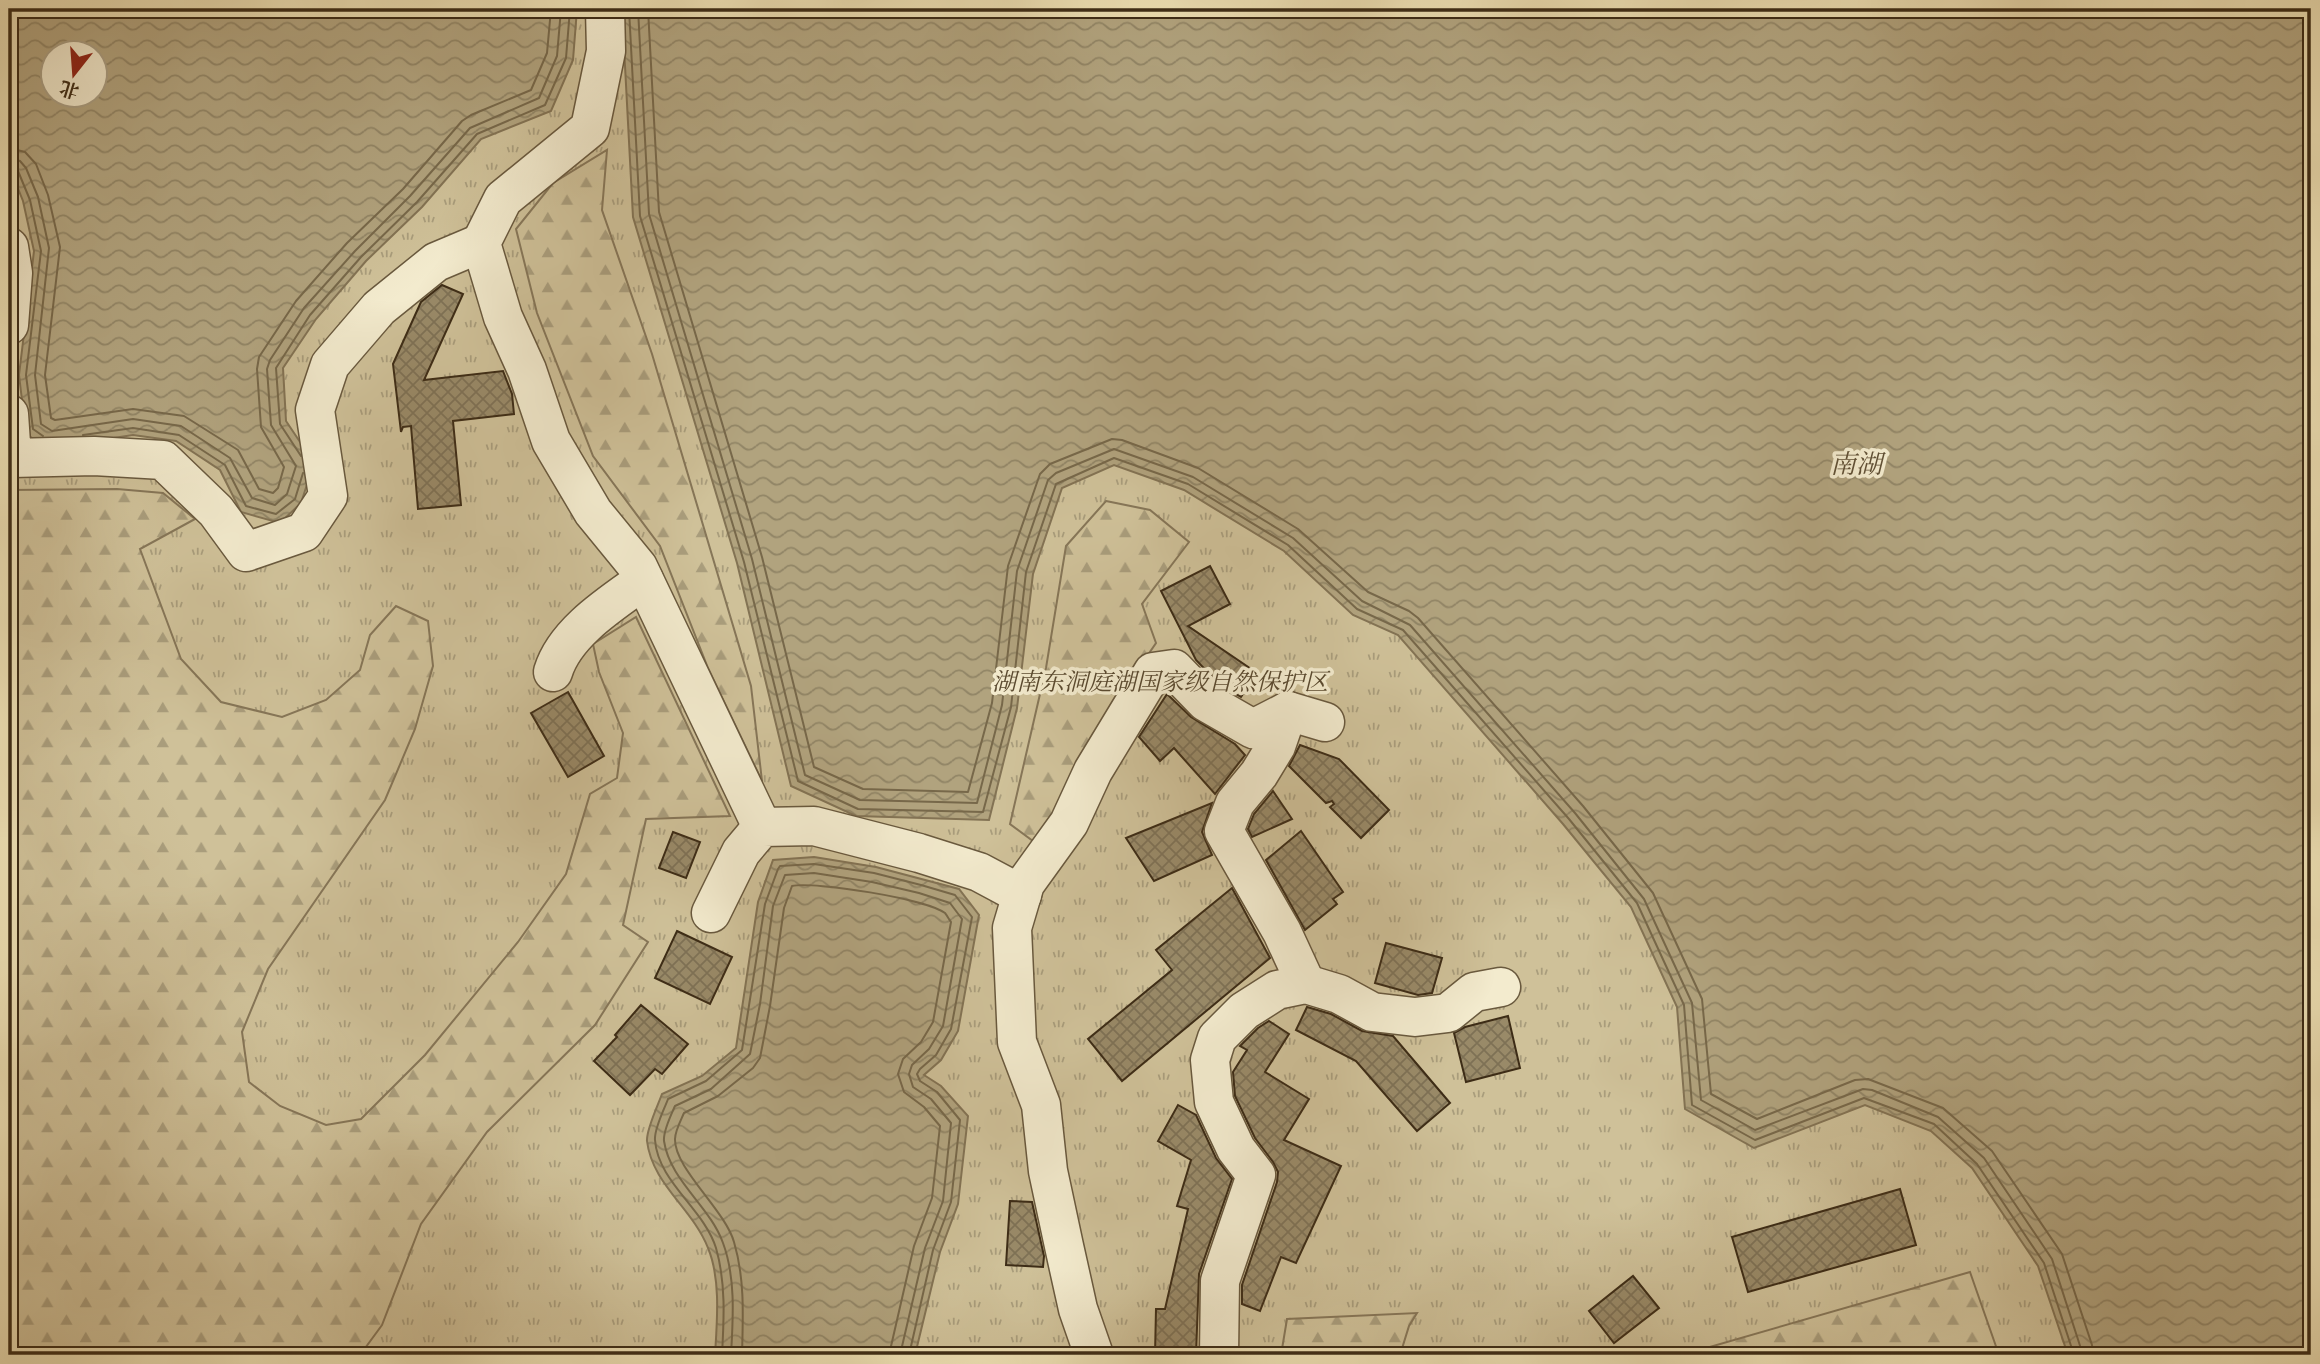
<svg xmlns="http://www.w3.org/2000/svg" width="2320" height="1364" font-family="'Sorts Mill Goudy','Noto Serif SC',serif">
<defs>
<pattern id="grass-tufts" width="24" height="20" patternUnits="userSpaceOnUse" patternTransform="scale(1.75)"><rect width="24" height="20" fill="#cfc199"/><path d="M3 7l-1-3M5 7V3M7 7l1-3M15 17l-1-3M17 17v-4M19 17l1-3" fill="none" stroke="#a99d7c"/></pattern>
<pattern id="forest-firs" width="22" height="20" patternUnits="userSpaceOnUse" patternTransform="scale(1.75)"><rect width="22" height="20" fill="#cfc199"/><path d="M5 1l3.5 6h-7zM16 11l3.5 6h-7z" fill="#a99d7c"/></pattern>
<pattern id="water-waves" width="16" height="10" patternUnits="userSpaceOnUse" patternTransform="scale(1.75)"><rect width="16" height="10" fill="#b1a37e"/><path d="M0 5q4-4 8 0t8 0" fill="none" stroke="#918566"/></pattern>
<pattern id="building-cross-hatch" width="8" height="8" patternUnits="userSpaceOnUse" patternTransform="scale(1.75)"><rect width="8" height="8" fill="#998a68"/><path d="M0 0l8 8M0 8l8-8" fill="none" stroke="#7e7155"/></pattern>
</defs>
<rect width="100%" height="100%" fill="#ede0b4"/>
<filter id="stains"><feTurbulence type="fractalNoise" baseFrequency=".00286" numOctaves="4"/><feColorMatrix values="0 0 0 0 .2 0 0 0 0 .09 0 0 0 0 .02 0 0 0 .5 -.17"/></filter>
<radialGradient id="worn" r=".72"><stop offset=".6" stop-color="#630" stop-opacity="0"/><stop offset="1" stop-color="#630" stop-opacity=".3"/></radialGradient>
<path fill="url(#grass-tufts)" stroke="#867658" stroke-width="2" fill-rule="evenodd" d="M9 9H2311V1355H9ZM52 52H94V94H52Z"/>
<g fill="url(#forest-firs)" stroke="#867658" stroke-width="2">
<polygon points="607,150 602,210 652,354 751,686 762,781 708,668 660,546 593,456 537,313 516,229 553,183"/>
<polygon points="117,489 163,493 195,519 140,549 181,659 221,702 282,717 326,700 360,670 370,635 396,606 428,621 433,666 415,729 385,800 268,969 242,1032 249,1082 280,1106 326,1125 361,1119 425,1055 518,942 566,874 590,794 617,778 623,733 599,672 593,644 636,617 730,816 646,819 623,925 648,942 595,1025 487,1132 421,1224 382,1325 360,1355 9,1355 9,490"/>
<polygon points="1106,501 1150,510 1189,542 1142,604 1156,643 1123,691 1037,844 1010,824 1046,668 1066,546"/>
<polygon points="1970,1272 1999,1355 1682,1355"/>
<polygon points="1417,1313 1409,1326 1400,1355 1281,1355 1287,1319"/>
</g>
<g fill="url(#water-waves)" stroke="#837354" stroke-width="2" fill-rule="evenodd">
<path d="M9 9H577L573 60 551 111 481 139 422 207 366 261 316 319 283 368 286 421 314 463 301 503 280 523 241 512 220 470 176 441 133 435 48 448 26 434 19 375 34 251 23 201 9 166ZM52 52H94V94H52Z"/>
<polygon points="622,9 2311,9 2311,1355 2068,1355 2038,1266 1972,1168 1931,1131 1865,1105 1754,1148 1685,1109 1677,1007 1631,907 1563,824 1398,635 1353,615 1284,551 1184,490 1114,465 1062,488 1033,574 1017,708 989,820 856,816 791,786 737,563 633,217"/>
<path d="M814 857 876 867 959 889 979 915 958 1031 941 1060 924 1075 941 1086 968 1116 958 1204 940 1252 915 1355H715C717 1322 721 1279 708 1248 693 1209 652 1184 647 1141 646 1130 658 1105 662 1094L702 1076 736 1048 758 902 773 860Z"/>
</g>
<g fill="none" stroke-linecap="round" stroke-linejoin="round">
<g stroke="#77684a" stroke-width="2">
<polyline points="629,9 640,216 744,562 798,781 858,809 983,812 1011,707 1026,572 1056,484 1114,458 1188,484 1288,545 1357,609 1403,630 1569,819 1637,903 1684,1005 1692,1105 1755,1140 1864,1098 1934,1124 1977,1164 2044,1263 2074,1355"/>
<polyline points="638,9 649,214 752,559 805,775 860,800 977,803 1002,705 1017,571 1048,480 1056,473 1114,449 1193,477 1293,538 1362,601 1410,625 1575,813 1644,899 1692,1003 1701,1100 1755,1130 1863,1089 1872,1090 1938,1117 1984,1158 2052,1259 2083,1355"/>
<polyline points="648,9 659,212 762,557 814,767 863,789 968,792 992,703 1008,566 1040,474 1050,464 1112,439 1122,440 1198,468 1298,529 1368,592 1409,611 1418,618 1583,806 1653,893 1702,999 1711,1094 1757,1119 1855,1080 1868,1079 1943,1108 1992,1151 2062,1254 2092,1345 2093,1355"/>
<polyline points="9,148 25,152 36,164 48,195 60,247 45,375 51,418 55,420 133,409 184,416 238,450 259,489 273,493 278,488 284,467 261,427 257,369 259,357 296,301 347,243 403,189 462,121 471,115 531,90 547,53 551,9"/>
<polyline points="9,158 20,161 26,168 38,197 49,248 35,375 41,424 52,431 133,419 181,426 230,458 252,498 275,505 287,494 296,466 271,425 267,369 270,360 304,308 355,251 410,196 470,128 539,98 557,56 561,9"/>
<polyline points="9,167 18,171 30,200 41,251 26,375 33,429 43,436"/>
<polyline points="83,435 133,428 179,435 225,465 246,506 276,514 295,499 303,473"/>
<polyline points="301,456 280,424 276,368 310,315 361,257 417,202 477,134 545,105 566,58 570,9"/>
<path d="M722 1355C724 1319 726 1283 716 1248 704 1209 658 1182 655 1140 654 1129 664 1110 668 1099L706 1081 742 1050 765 904 778 869 780 866 814 864 874 873 921 885 955 895 972 917 951 1029 936 1055 920 1069 917 1074 920 1081 937 1092 960 1120 951 1202 933 1250 909 1355"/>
<path d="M731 1355C733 1319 736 1278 723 1243 710 1206 670 1181 664 1141 663 1131 671 1115 675 1106L711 1089 750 1054 760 1004 773 906 785 875 814 873 872 882 919 893 950 903 962 919 943 1026 929 1049 912 1065 909 1074 913 1087 931 1099 951 1123 943 1201 925 1248 900 1355"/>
<path d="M742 1355C743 1317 745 1279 734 1242 725 1210 674 1168 675 1139 675 1131 681 1120 684 1113L718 1096 753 1068 760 1058 770 1006 784 908 792 886C814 881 927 899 945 913 946 914 950 921 951 922L933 1022 921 1042 903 1059 898 1074 904 1092 924 1107 940 1126 932 1198 914 1246 889 1355"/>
</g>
</g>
<g fill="url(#building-cross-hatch)" stroke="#3d2c16" stroke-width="2">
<polygon points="442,285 463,294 424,380 503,371 512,394 514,414 453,421 461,505 418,509 411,426 403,427 401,432 393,364 421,302"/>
<polygon points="1210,566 1230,604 1188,626 1257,673 1241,697 1220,685 1196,660 1161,591"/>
<polygon points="568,692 604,756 568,777 531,713"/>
<polygon points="1167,694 1191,717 1235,744 1245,755 1215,794 1174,748 1160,761 1139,737"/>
<polygon points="1300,745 1339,759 1389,810 1361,838 1330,807 1334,804 1332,801 1326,803 1289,766"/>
<polygon points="1273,791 1292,819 1252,837 1248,829 1254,814"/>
<polygon points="1212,803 1202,832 1212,855 1154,881 1126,838"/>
<polygon points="1301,831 1343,892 1333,899 1337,904 1305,930 1266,860"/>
<polygon points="673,832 700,842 686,878 659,868"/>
<polygon points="1232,888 1270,958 1122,1081 1088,1039 1172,970 1156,950"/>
<polygon points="677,931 732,957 710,1004 655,978"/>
<polygon points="1386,943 1442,958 1432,993 1418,995 1375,983"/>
<polygon points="641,1005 688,1044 662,1074 655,1069 630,1095 594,1061 617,1037 615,1035"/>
<polygon points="1307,1007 1331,1014 1362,1031 1393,1036 1450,1103 1417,1131 1356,1061 1296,1030"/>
<polygon points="1508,1016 1520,1068 1466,1082 1454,1033 1465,1027"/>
<polygon points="1269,1021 1289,1034 1265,1072 1309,1099 1284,1140 1341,1166 1296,1263 1281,1257 1260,1311 1242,1304 1242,1285 1277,1182 1278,1172 1273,1162 1255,1138 1235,1096 1233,1072 1247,1050 1240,1046 1258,1028"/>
<polygon points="1178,1105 1196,1115 1216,1158 1232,1179 1199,1274 1196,1355 1155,1355 1156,1309 1165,1309 1188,1209 1177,1206 1191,1160 1158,1141"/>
<polygon points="1900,1189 1916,1245 1748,1292 1732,1237"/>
<polygon points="1010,1201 1032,1202 1044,1256 1043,1267 1006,1265"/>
<polygon points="1633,1276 1659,1308 1614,1343 1589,1311"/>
</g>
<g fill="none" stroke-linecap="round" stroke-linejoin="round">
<defs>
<g id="minor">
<polyline points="605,9 606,51 590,128 503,199 481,243 503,317 527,370 551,441 593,512 638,567 762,827"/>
<polyline points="9,247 13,273 9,325"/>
<polyline points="9,414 12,458 94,456 163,460 216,511 246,552 304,532 328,496 315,410 330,365 379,308 436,262 481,243"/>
<path d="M553 672C565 632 612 603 644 580"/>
<polyline points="1288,711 1276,746 1259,774 1235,803 1224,831 1282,932 1306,984"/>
<polyline points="711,913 741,852 762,827 814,826 919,853 979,872 1022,895"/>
<polyline points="1094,1355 1078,1309 1064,1246 1048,1171 1041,1105 1017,1042 1012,928 1025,884 1069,823 1093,771 1153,672 1174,669 1206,702 1253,729 1288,711 1325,722"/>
<polyline points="1219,1355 1220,1281 1256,1175 1236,1149 1214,1102 1210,1060 1217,1038 1244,1011 1277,990 1306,984 1339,994 1372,1012 1415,1017 1448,1013 1474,992 1501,987"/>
</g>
</defs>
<use href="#minor" stroke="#69593e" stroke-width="41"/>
<use href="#minor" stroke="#f3ebce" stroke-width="38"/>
</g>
<g text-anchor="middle" stroke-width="7" stroke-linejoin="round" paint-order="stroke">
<g font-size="24" font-style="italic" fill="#5a4a30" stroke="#f3ebce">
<text x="1160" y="690">湖南东洞庭湖国家级自然保护区</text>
</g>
<g font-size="26" font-style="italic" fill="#605035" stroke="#f3ebce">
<text x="1856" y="473">南湖</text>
</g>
</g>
<rect width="2320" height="1364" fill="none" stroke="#ede0b4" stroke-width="35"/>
<rect x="10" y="10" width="2299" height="1343" fill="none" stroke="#3d2c16" stroke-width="3.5"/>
<rect x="18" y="18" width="2285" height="1329" fill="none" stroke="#3d2c16" stroke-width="2"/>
<g transform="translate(74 74) rotate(197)"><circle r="33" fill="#f3ebce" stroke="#aa9f84" stroke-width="2"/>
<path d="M0-5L12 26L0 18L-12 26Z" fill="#8f2418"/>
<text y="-10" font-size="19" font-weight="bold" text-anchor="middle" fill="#3d2c16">北</text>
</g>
<rect width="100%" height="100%" filter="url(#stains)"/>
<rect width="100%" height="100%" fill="url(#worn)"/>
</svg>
